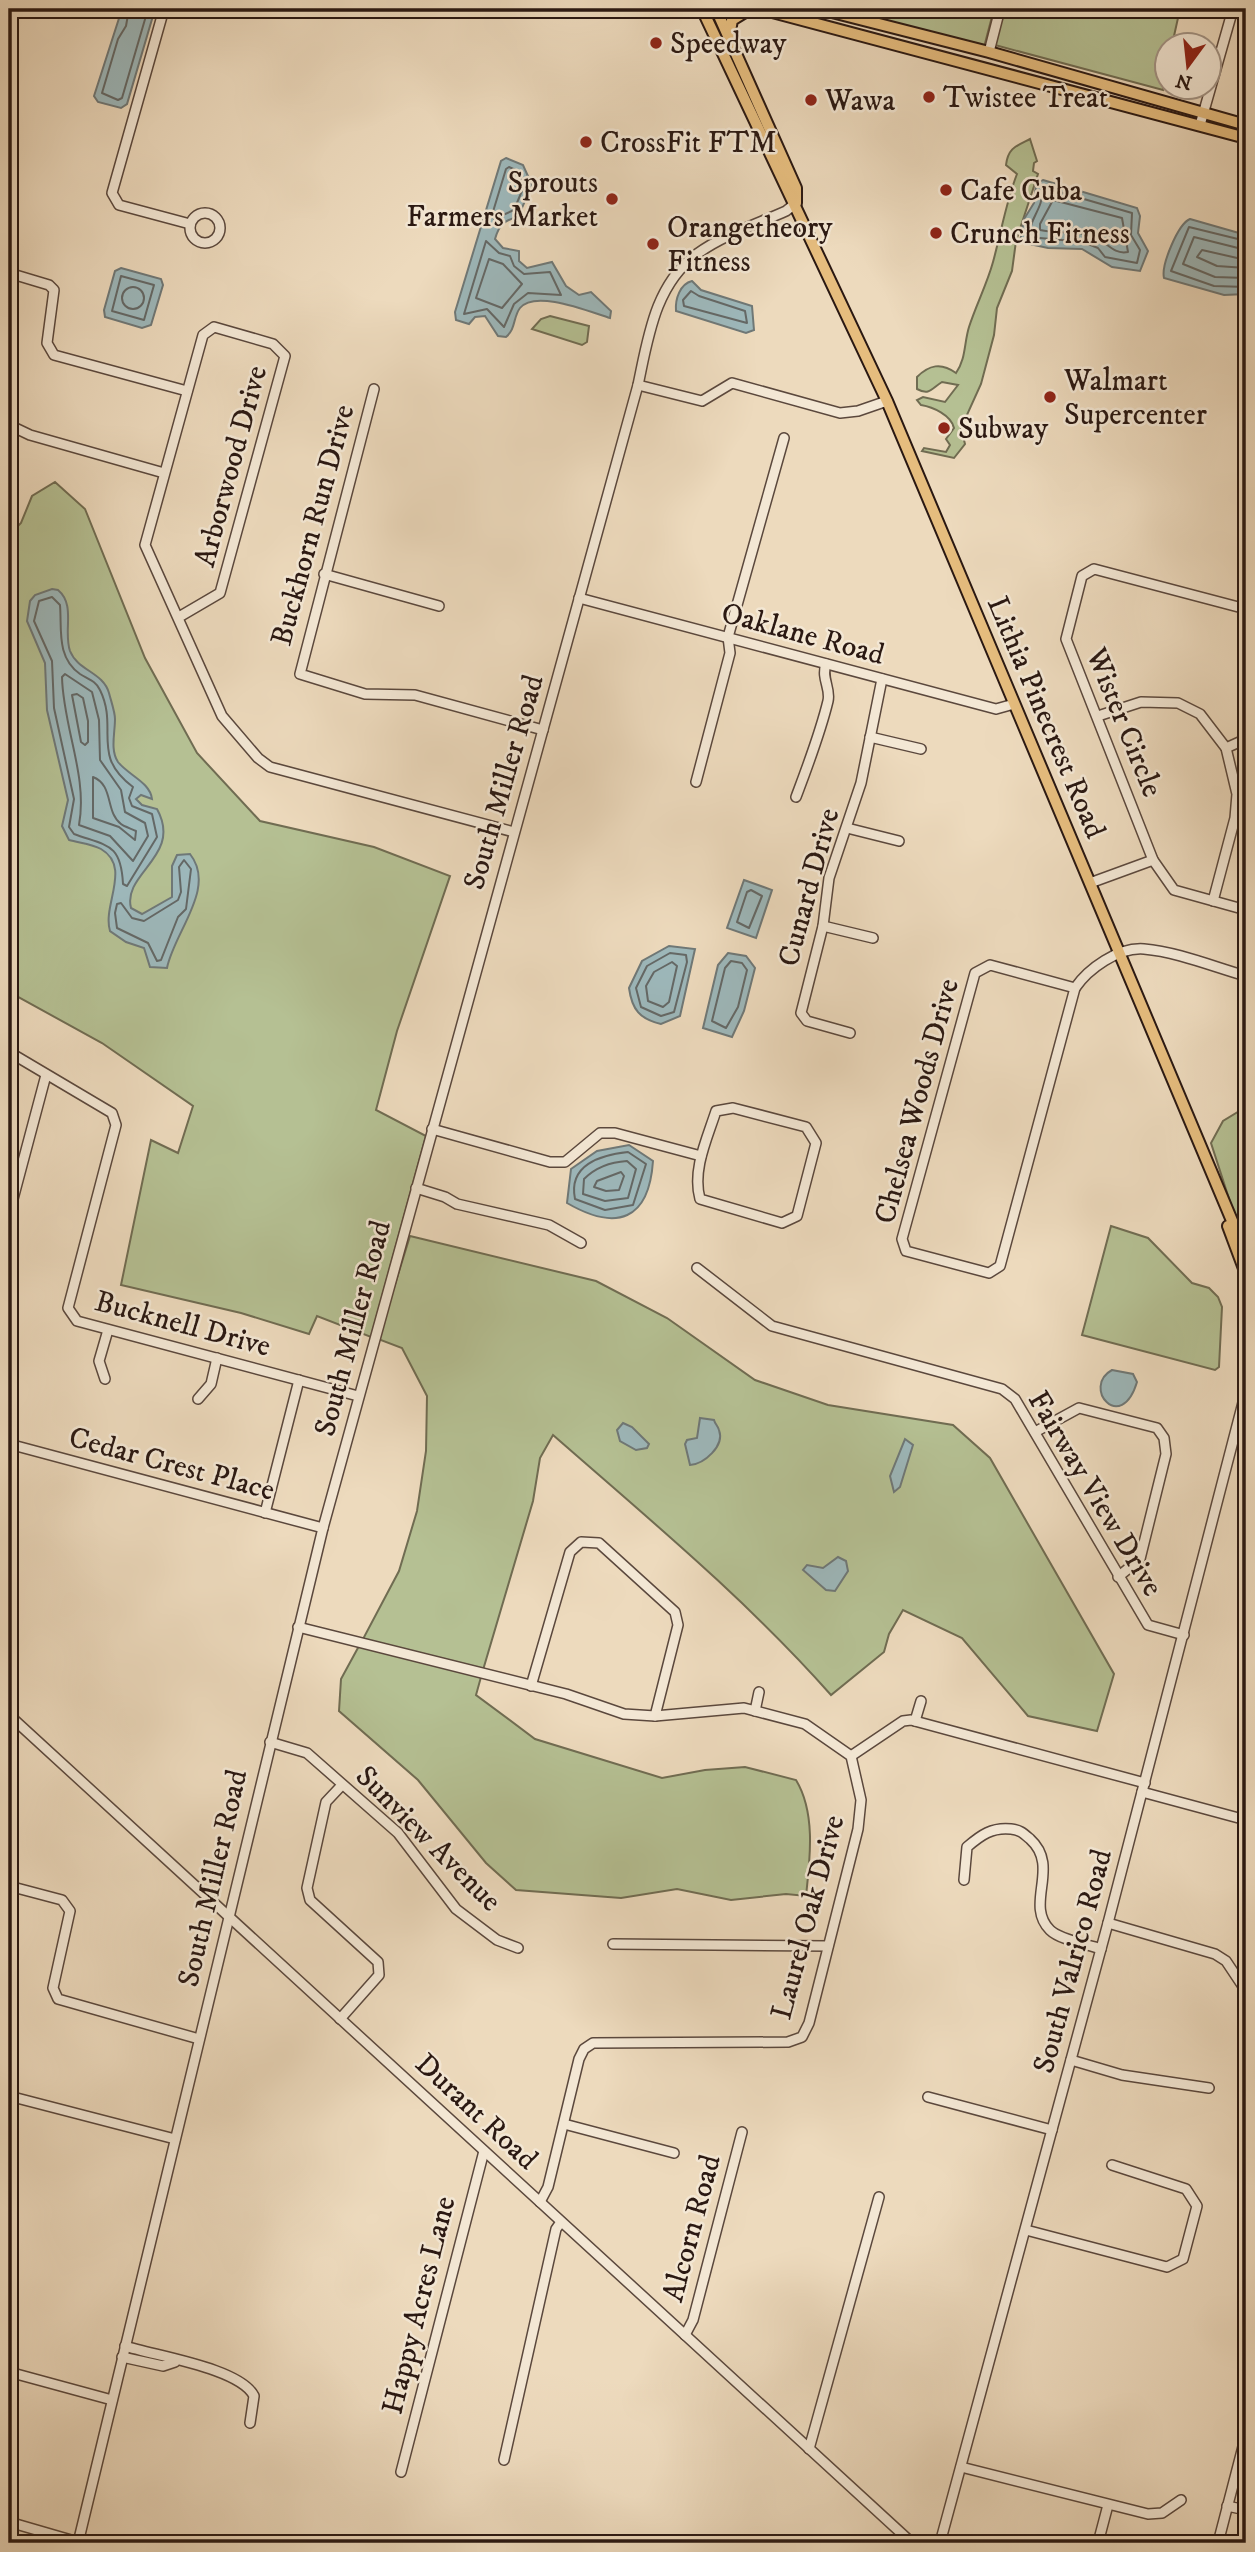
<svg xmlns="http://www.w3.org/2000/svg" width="1255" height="2552" font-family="'IM FELL DW Pica',serif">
<rect width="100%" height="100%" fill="#eddabd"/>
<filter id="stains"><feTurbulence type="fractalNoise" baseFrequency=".00286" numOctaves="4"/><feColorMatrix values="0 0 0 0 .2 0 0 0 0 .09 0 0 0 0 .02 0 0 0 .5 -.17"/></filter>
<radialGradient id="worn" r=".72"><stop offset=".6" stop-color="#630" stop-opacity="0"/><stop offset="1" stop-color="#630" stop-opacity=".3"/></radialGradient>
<g fill="#b5c093" stroke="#706c52" stroke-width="2">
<polygon points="829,9 994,9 983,51"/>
<polygon points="1004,9 1180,9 1172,45 1168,46 1163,90 995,45"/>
<path d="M1030 139 1037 161 1034 163 1033 171 1038 174 1016 241 1012 271 997 308 994 335 981 384 961 428 965 444 954 458 922 451 924 448 946 452 950 445 946 439 954 428C951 415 933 407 921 405L917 400 923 397 945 402 958 385 942 382C932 388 930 396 917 389V377C929 365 941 362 956 373 966 359 964 343 969 327 976 305 987 284 993 262 1001 233 1006 202 1017 174L1006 165C1008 148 1016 146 1030 139Z"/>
<polygon points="550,316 589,326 587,342 582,345 532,329 541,319"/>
<polygon points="55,482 85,509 145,658 197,753 260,821 374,847 450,876 397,1031 376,1110 426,1136 371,1337 317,1316 309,1334 241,1313 121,1285 151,1140 178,1153 193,1106 102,1043 9,992 9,535 21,523 32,496"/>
<polygon points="1246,1107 1246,1234 1234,1214 1211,1143 1223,1121"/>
<polygon points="1111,1226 1148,1238 1192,1283 1209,1288 1218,1297 1222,1307 1219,1367 1215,1370 1082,1335"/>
<path d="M410 1236 596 1281 667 1318 755 1380 828 1405 953 1425 990 1458 1114 1674 1097 1731 1028 1716 962 1638 903 1610 889 1634 884 1652 831 1695C747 1600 649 1519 553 1435L540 1458 533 1501 483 1670 363 1639 399 1571 417 1511 426 1451 427 1396 402 1348 378 1339Z"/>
<path d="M359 1646 481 1677 476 1695 535 1739 662 1778 705 1770 745 1767 796 1780C816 1813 810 1859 806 1896L786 1894 731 1900 677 1889 621 1898 516 1890 486 1863 418 1780 339 1711 341 1679Z"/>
</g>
<g fill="#9db8bb" stroke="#6f7877" stroke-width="2">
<polygon points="122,9 155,9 127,104 121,108 98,102 94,96"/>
<path d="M506 158 523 165 532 185 518 217C504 220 499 225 495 239L503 248 519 251V261L527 268 552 262 566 286 579 295 591 292 611 311 610 318C590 312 535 289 520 308 513 317 516 329 506 337L498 336 485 316 475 317 469 324 456 320 455 312 501 161Z"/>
<polygon points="1043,180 1137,208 1140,216 1138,233 1148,251 1140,271 1112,267 1082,249 1048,248 1020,242 1024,219 1034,203 1036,184"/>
<path d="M1190 219 1246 235V294L1224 295 1164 278C1161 265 1178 224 1190 219Z"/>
<polygon points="121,268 161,279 163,285 151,325 142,328 105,317 104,310 115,271"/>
<path d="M692 281 701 290 752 306 754 330 746 333 676 311C675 299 680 284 692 281Z"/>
<path d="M52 589 58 590C76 605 63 631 70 651 78 671 103 672 109 693 111 701 115 712 115 719 115 733 110 750 118 762 128 775 150 782 152 799L141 795 136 799 142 805 157 809C183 856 122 873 131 908L142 914 172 897V866L177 855 190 854C217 888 174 932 167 968L150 967 144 948 126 942 110 931C102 905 132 867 101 849 92 844 80 843 69 840L62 826 68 800 47 710 45 663 27 621 30 601 35 595Z"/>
<polygon points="744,880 772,890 756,938 727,928"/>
<path d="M669 946 695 949 680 1016 661 1024C640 1019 632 1010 629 988L642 961Z"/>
<polygon points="728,953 746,956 755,968 744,1011 732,1037 703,1028 718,965"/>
<path d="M629 1145 653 1161C649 1220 617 1232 567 1203L571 1169 597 1151Z"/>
<path d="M1112 1370 1133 1374 1137 1382C1121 1435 1081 1387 1112 1370Z"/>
<path d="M700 1418 714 1420C715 1424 718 1426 719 1430 725 1446 704 1464 690 1465L685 1444 687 1440 697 1438Z"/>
<polygon points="623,1423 632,1427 649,1444 647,1448 636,1450 620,1441 617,1430"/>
<polygon points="905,1439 913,1445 900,1487 894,1492 890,1476"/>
<polygon points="838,1557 846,1561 848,1571 835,1591 826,1590 803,1570 807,1565 823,1568"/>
</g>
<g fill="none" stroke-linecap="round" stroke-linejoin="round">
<g stroke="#646866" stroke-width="2">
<polyline points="129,9 126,26 118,39 102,93 118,100 122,98 148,9"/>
<polygon points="509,167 518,171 524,186 514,210 494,219 492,215 506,169"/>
<path d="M1046 188 1132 213 1131 235 1140 250 1137 263 1105 257 1098 248 1083 242 1029 237C1028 220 1044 208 1042 190Z"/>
<path d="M1053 200 1122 218 1128 252C1112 255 1107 241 1093 236 1076 230 1057 234 1040 230V224Z"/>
<polygon points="486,241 499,253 510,256 514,266 524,274 550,272 561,295 528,293 514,304 504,327 487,309 464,314"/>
<polyline points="1246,241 1189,227 1171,271 1214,286 1246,287"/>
<polyline points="1246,250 1194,237 1183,264 1215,277 1246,278"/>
<polygon points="489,259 503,264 522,284 502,308 476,298"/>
<polyline points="1246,260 1202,250 1197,257 1217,266 1246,268"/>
<polygon points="121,276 154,285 144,320 112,311"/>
<circle cx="133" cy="298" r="11"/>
<polygon points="691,291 699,296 745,311 747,323 684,306 683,300"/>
<path d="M52 597 60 605C62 629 56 657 80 674 88 679 96 681 100 690 119 729 90 755 133 787L129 798 132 806 152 814 157 837 127 886 123 884C121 843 107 846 74 834L69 827 74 799 54 708 52 661 34 621 39 601Z"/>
<path d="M65 674 92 692 99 720 100 760 121 790 125 812 145 823 148 836 133 861 110 836 79 825C88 776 63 727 62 677Z"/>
<polygon points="77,694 83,698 88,721 88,742 85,745 81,742 72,695"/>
<path d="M93 777C114 785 105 812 121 824 123 826 132 829 136 831L135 840 119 827 93 818Z"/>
<polygon points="184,860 191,869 186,909 178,917 161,960 157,961 148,943 117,928 115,913 117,904 121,903 132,918 144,921 178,900 181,892 179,867"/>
<polygon points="751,890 762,896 749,928 737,922 747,892"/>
<polygon points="670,953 686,955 687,962 674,1012 661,1016 641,1007 636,988 647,966"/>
<polygon points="731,961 742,963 747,970 738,1007 726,1028 712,1021 725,968"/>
<polygon points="672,962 677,966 669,1002 663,1007 648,1001 646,986 654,972"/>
<path d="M628 1152 646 1164 633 1205 605 1210 575 1199C568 1165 600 1155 628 1152Z"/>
<path d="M627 1161 636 1169 628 1198 605 1201 583 1194 584 1179C596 1167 611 1162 627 1161Z"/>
<polygon points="621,1172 624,1176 619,1190 606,1191 594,1187 597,1181"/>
</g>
<defs>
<g id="minor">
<polyline points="164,9 112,193 119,205 190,224"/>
<polyline points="989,52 1000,9"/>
<polyline points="1200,125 1233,9"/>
<circle cx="205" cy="228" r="15"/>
<polyline points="9,273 49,285 54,290 47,343 54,355 187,391"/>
<polyline points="638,385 702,401 732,383 840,413 858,411 887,401"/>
<polyline points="374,389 300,674 365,694 415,695 543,730"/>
<polyline points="9,425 30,435 164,473"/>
<polyline points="324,574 439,606"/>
<polyline points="579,598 996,709 1014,704"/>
<polyline points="1246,609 1094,569 1082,576 1066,639 1153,860 1174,890 1246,910"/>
<polyline points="179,617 220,593 285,356 273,344 214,327 203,335 145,545 222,716 258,758 270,767 514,832"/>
<polyline points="1098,716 1141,702 1178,703 1200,714 1226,748 1237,794 1235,818 1213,901"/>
<polyline points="870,737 921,749"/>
<polyline points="1226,748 1246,739"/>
<polyline points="696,782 730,653 728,637 784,438"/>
<path d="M796 797C808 765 820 734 828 701 831 688 821 679 826 664"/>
<polyline points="847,828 899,841"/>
<polyline points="1090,883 1153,860"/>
<polyline points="823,926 873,938"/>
<polygon points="990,965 1075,988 1000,1266 989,1273 906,1251 902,1239 975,973"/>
<path d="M1075 988C1088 969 1118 947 1144 949 1178 952 1214 967 1246 976"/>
<polyline points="850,1033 807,1021 801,1013 823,926 829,878 861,783 882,679"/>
<polyline points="9,1052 112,1113 116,1125 68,1308 77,1321 358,1396"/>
<path d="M733 1108 806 1127 816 1143 797 1216 782 1223 700 1199C692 1170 707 1139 716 1111Z"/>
<polyline points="432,1129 550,1162 565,1162 600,1133 615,1133 701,1156"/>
<polyline points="416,1188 445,1197 457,1204 549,1225 581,1243"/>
<polyline points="9,1214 46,1075"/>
<polyline points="697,1268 772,1326 1002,1389 1015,1399 1148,1625 1184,1635"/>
<polyline points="105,1379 99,1361 108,1330"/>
<polyline points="198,1399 211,1384 217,1358"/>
<polyline points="9,1410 11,1403"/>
<polyline points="1035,1432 1079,1408 1157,1428 1164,1438 1166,1454 1140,1559 1118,1577"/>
<polyline points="9,1444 323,1528"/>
<polyline points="265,1513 299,1380"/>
<polyline points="298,1627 566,1694 624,1714 655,1716 744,1708 805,1724 851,1756 861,1800 858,1829 809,2023 802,2037 788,2042 593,2043 584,2049 579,2059 548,2187 540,2202"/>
<polyline points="531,1686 570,1552 581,1542 599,1543 675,1612 678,1625 655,1716"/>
<polyline points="755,1711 759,1692"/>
<polyline points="9,1715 912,2543"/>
<polyline points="915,1721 921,1701"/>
<polyline points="270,1742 307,1753 398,1833 456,1909 497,1940 518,1948"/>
<polyline points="851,1756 903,1721 911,1720 1145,1783"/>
<polyline points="1142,1792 1246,1820"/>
<path d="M964 1880 967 1847C981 1835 992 1827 1011 1829 1020 1830 1023 1833 1030 1839 1061 1867 1024 1904 1050 1930 1060 1940 1087 1944 1101 1949"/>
<polyline points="9,1886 62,1900 70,1911 53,1988 58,1999 199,2039"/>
<polyline points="1108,1923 1215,1954 1226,1961 1246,1991"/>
<polyline points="613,1944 828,1946"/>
<polyline points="340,2019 379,1975 378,1962 310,1900 307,1888 326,1802 342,1785"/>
<polyline points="1071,2060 1122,2075 1209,2088"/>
<polyline points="9,2096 175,2139"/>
<polyline points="928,2097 1052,2130"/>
<polyline points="564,2124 674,2153"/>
<polyline points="1026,2230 1167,2267 1183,2259 1197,2206 1186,2189 1112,2165"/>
<polyline points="685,2335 693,2320 742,2132"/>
<path d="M125 2346C155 2356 240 2368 254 2396L250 2423"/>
<polyline points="122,2357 163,2366 175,2362"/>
<polyline points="9,2372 112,2400"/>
<polyline points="809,2449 879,2197"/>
<polyline points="504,2460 556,2229 561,2222"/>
<polyline points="961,2467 1148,2514 1162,2513 1181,2500"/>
<polyline points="401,2472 484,2151"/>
<polyline points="1227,2506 1246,2510"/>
<polyline points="9,2522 78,2542"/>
<path d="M78 2543 323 1528 638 385C648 338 655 284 697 254 723 235 757 224 786 211L796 203"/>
<polyline points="940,2543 1108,1923 1246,1391"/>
<polyline points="1098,2543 1108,2505"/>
<polyline points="1218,2543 1246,2435"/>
</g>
<g id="major">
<polyline points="702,9 887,401 1246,1254"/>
<polyline points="716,9 796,188 796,203"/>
<polyline points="761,9 1246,138"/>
<polyline points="820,9 989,52 1246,125"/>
<polyline points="729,37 732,20 750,9"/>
<polyline points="1228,1226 1246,1274"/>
</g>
</defs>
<use href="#minor" stroke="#5b483d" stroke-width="12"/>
<use href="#major" stroke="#2a1812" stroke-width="14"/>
<use href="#minor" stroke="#f3e7d4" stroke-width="9"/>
<use href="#major" stroke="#e6bd7e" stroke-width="10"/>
</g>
<g fill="#8f2418" stroke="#f3e7d4" stroke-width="2.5">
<circle cx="656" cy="43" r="7"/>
<circle cx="929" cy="97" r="7"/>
<circle cx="811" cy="100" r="7"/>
<circle cx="586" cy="142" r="7"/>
<circle cx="946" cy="190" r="7"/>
<circle cx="612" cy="199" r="7"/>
<circle cx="936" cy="233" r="7"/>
<circle cx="653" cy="244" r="7"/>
<circle cx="1050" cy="397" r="7"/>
<circle cx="944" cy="428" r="7"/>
</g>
<g text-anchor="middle" stroke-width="5" stroke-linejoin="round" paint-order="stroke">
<g font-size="30" fill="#2a1812" stroke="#f3e7d4" text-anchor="start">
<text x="670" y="53">Speedway</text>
<text x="943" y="107">Twistee Treat</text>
<text x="825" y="110">Wawa</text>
<text x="600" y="152">CrossFit FTM</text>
<text x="598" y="192" text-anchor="end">Sprouts<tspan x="598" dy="34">Farmers Market</tspan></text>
<text x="960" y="200">Cafe Cuba</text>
<text x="667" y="237">Orangetheory<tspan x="667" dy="34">Fitness</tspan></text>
<text x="950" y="243">Crunch Fitness</text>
<text x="1064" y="390">Walmart<tspan x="1064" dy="34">Supercenter</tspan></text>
<text x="958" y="438">Subway</text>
</g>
<g font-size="30" fill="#2a1812" stroke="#f3e7d4">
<text transform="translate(230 466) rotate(-75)" y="10">Arborwood Drive</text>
<text transform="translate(312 525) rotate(-75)" y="10">Buckhorn Run Drive</text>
<text transform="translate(803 633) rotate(15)" y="10">Oaklane Road</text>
<text transform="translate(1047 717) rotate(67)" y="10">Lithia Pinecrest Road</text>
<text transform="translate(1125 722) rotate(68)" y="10">Wister Circle</text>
<text transform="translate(503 782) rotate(-74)" y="10">South Miller Road</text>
<text transform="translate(808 887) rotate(-75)" y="10">Cunard Drive</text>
<text transform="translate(916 1101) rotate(-75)" y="10">Chelsea Woods Drive</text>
<text transform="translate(183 1323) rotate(15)" y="10">Bucknell Drive</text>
<text transform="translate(352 1328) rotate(-75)" y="10">South Miller Road</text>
<text transform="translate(172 1463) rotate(15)" y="10">Cedar Crest Place</text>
<text transform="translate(1096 1493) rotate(59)" y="10">Fairway View Drive</text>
<text transform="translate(429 1838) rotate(45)" y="10">Sunview Avenue</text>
<text transform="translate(212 1878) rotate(-77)" y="10">South Miller Road</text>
<text transform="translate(807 1917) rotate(-75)" y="10">Laurel Oak Drive</text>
<text transform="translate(1072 1961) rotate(-75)" y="10">South Valrico Road</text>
<text transform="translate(477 2111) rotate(43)" y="10">Durant Road</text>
<text transform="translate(691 2228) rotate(-75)" y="10">Alcorn Road</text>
<text transform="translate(418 2305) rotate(-76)" y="10">Happy Acres Lane</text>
</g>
</g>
<rect width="1255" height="2552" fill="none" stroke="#eddabd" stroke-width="35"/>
<rect x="10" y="10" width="1234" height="2531" fill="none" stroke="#2a1812" stroke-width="3.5"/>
<rect x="18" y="18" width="1220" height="2517" fill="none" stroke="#2a1812" stroke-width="2"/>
<g transform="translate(1188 66) rotate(195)"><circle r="33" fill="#f3e7d4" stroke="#a39486" stroke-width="2"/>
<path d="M0-5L12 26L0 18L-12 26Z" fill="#8f2418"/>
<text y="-10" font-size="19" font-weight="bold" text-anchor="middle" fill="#2a1812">N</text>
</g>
<rect width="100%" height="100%" filter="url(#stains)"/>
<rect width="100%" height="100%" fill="url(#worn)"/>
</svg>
